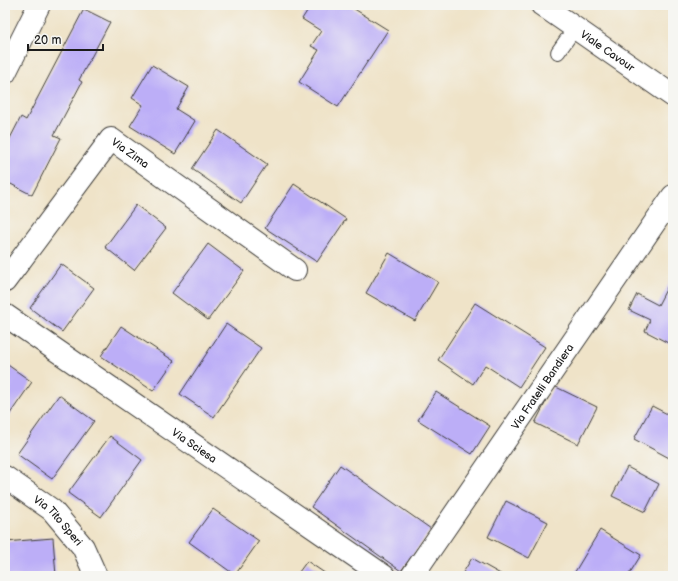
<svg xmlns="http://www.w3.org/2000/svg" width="678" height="581" font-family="'Balsamiq Sans',sans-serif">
<rect width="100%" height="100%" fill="#f6f6f2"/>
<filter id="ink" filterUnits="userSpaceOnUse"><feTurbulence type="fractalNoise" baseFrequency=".025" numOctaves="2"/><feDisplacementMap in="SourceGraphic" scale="8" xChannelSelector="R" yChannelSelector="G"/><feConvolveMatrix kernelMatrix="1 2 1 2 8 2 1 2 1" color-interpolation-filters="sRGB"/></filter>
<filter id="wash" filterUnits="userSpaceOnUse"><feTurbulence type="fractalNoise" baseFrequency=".012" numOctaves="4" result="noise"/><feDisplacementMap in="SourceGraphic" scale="16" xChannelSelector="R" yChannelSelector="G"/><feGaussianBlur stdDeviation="0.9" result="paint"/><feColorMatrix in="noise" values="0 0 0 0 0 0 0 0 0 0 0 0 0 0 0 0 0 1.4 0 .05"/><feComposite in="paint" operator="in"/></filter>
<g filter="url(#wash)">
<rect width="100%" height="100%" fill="#efe3c8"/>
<g id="blocks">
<g fill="#bcaef7">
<polygon points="311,5 348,5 388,30 338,107 299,82 319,50 311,46 321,31 302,19"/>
<polygon points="84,9 110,22 79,80 82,82 54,135 61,138 32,195 5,181 5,148 21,117 26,120"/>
<polygon points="152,65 189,87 176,109 195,121 175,154 130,126 143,105 132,98"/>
<polygon points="218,130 267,164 241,203 192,169"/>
<polygon points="294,184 346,219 317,262 265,228"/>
<polygon points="136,205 166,228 134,270 105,247"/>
<polygon points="208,244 244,271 208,320 172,293"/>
<polygon points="389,253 438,282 415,321 366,293"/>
<polygon points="61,264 94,288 62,332 30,308"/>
<polygon points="673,276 673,343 672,345 645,331 650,320 629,310 637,294 658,305"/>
<polygon points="475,303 545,347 519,387 485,365 473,384 438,360"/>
<polygon points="226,324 261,348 214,417 180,394"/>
<polygon points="121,326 174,361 153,391 101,356"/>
<polygon points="5,363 32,382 5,421"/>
<polygon points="554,386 597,407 578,444 535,423"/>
<polygon points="436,392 490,426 472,454 418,420"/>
<polygon points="59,395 94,421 52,479 17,454"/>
<polygon points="652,406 673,417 673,460 634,439"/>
<polygon points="110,436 142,460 101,517 68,493"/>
<polygon points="340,465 431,529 401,571 311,507"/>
<polygon points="627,467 659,484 645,512 612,496"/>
<polygon points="506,501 548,522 529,558 488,537"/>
<polygon points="213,509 259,541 235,575 189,542"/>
<polygon points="600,530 641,555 628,576 573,575"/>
<polygon points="53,538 56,576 5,576 5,542"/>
<polygon points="472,558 504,576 461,576"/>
<polygon points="307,561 329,576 296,576"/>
</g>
</g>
</g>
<g filter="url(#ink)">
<use href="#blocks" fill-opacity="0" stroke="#3c3a36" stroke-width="1"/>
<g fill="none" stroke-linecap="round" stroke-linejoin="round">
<defs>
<polyline id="service" points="558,52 575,28"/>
<g id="minor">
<polyline points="5,73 39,5"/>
<path id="s1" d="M5 281 111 139 295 270"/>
<path id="s2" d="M5 315 384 576"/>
<path id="s3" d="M5 477 52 510 83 547 96 576"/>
<path id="s4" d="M412 576 673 196"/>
</g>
<g id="tertiary">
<path id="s5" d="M542 5 673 96"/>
</g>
</defs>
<use href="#service" stroke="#3c3a36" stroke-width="16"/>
<use href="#minor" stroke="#3c3a36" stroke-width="24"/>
<use href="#tertiary" stroke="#3c3a36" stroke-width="24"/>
<use href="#service" stroke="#fff" stroke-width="14"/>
<use href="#minor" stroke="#fff" stroke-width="22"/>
<use href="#tertiary" stroke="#fff" stroke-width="22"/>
</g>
</g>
<g text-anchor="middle" stroke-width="3" stroke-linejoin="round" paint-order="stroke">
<g font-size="11" fill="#1c1c1c" stroke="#f6f6f2">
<text dy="4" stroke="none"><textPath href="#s5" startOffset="80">Viale Cavour</textPath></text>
<text dy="4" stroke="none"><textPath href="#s1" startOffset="201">Via Zima</textPath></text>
<text dy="4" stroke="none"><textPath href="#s4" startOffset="230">Via Fratelli Bandiera</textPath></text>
<text dy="4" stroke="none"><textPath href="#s2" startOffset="230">Via Sciesa</textPath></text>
<text dy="4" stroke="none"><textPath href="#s3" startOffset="69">Via Tito Speri</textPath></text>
</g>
</g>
<rect width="678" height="581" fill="none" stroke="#f6f6f2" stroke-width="20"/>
<path d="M28 44v6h75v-6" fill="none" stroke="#1c1c1c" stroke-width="2"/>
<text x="34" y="44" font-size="12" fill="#1c1c1c" stroke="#f6f6f2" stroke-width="3" paint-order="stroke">20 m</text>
</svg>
